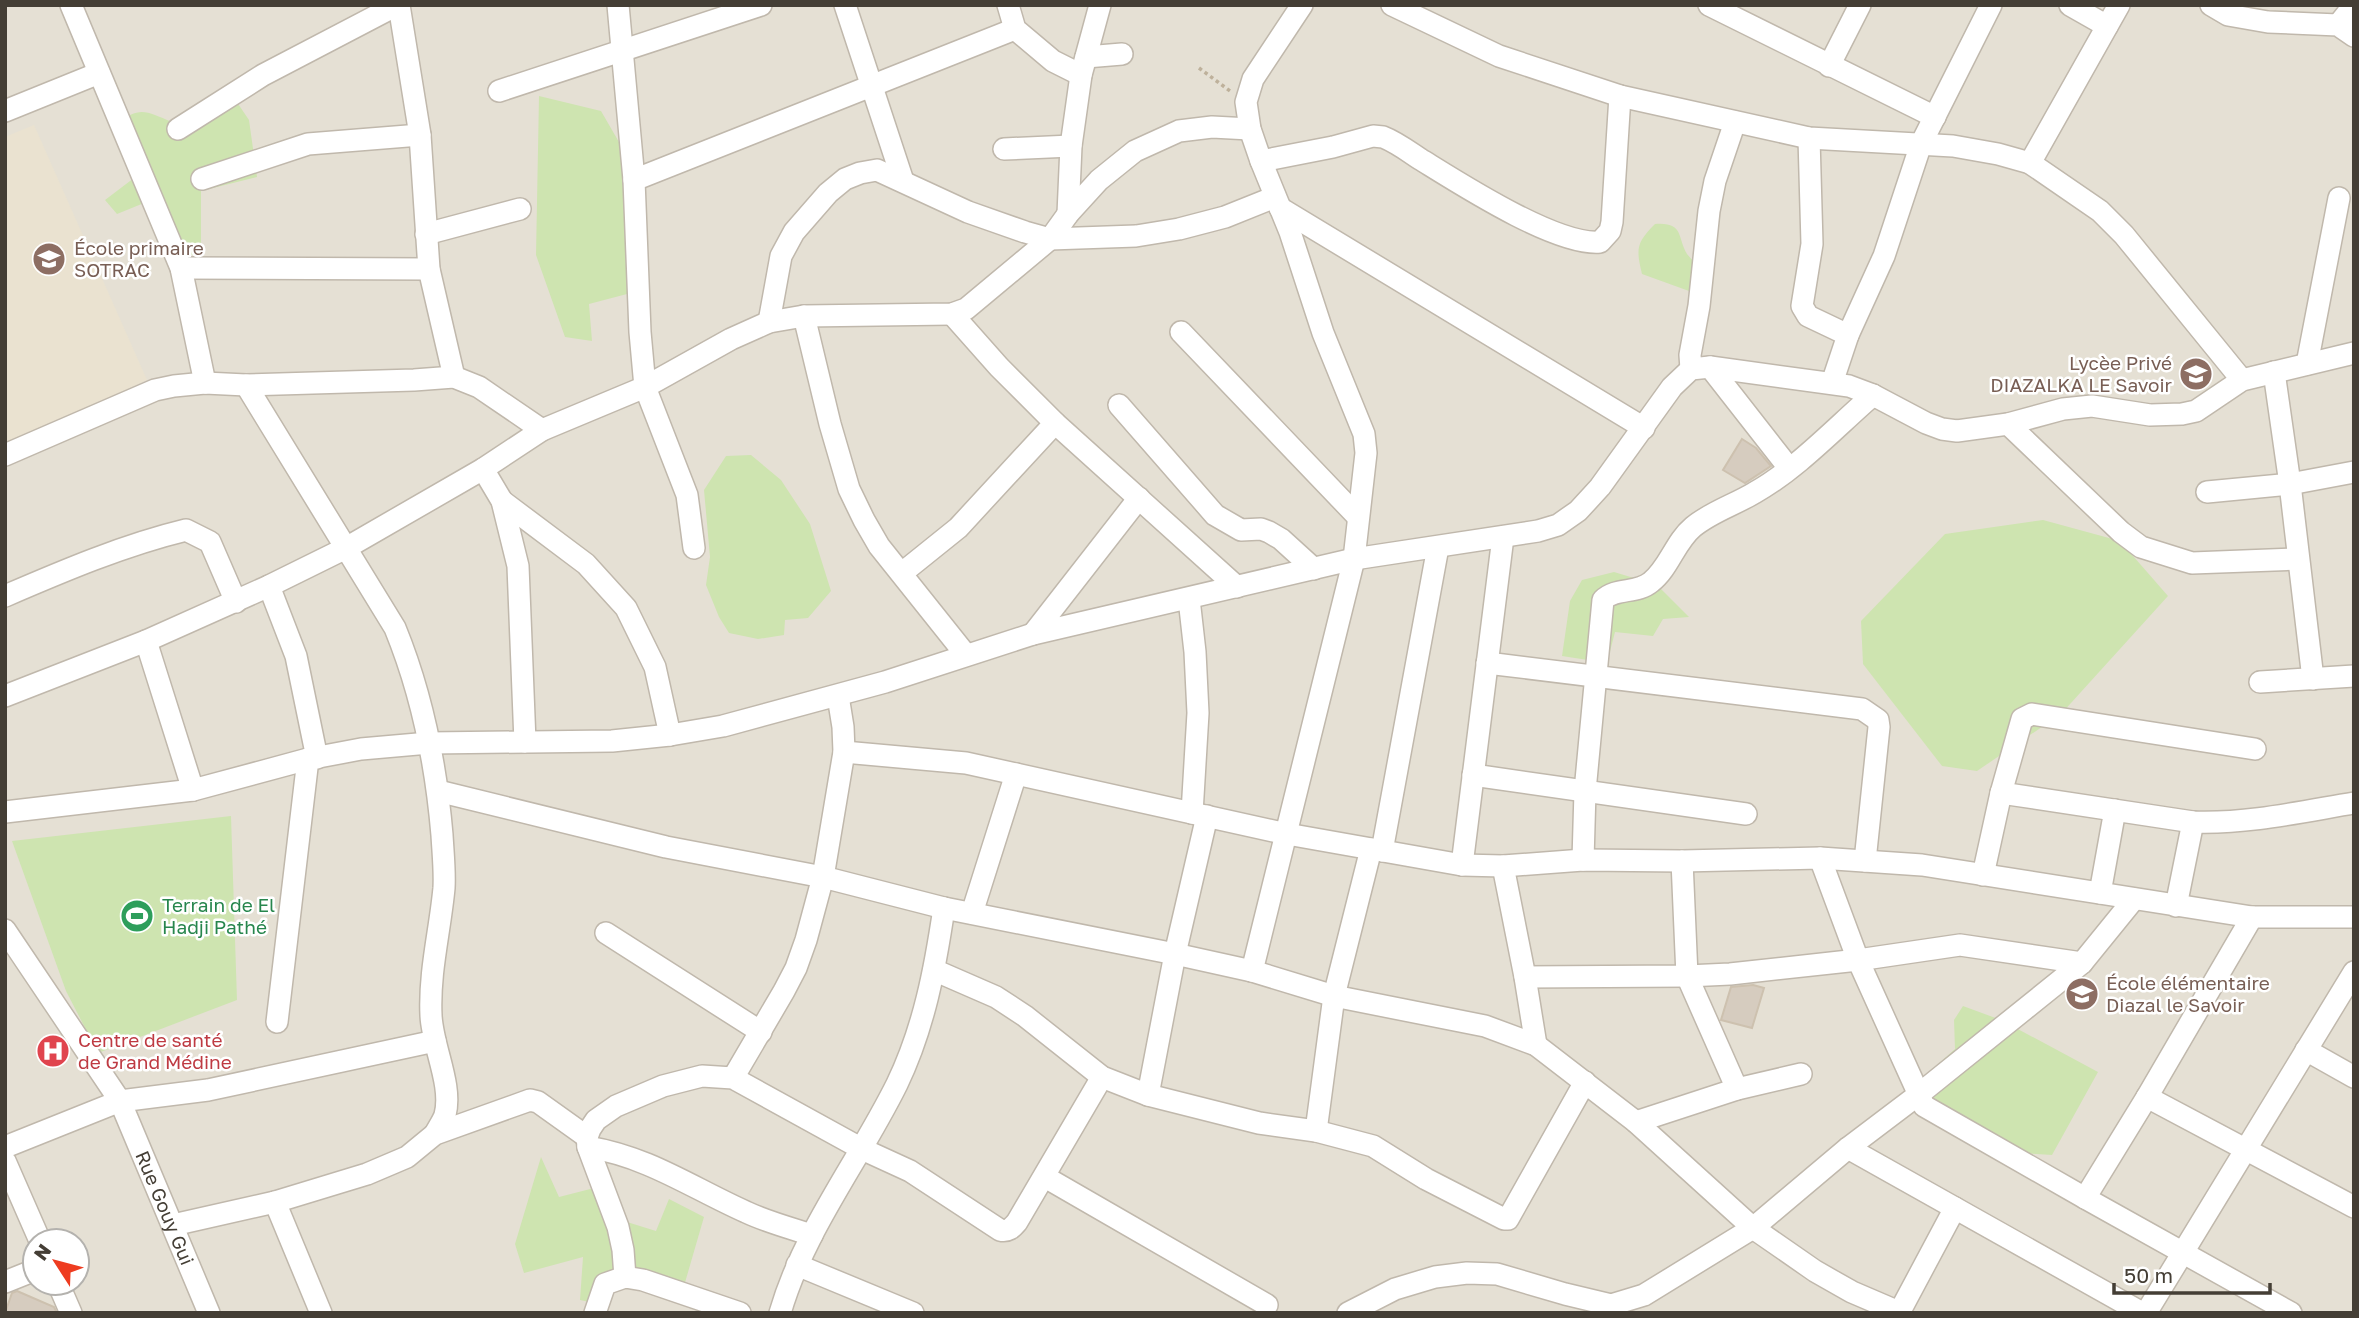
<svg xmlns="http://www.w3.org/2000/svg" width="2359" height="1318" font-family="'Golos Text',sans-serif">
<rect width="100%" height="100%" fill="#f2eee6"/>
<path fill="#e5e0d4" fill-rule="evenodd" d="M5 5H2354V1313H5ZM35 1241H77V1283H35Z"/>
<polygon fill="#eae2d0" points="34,125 147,380 5,446 5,137"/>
<g fill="#cee4b0">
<path d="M228 89 249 120 257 177 201 191V255H172L149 201 117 214 105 200 134 178 117 124C140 105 147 112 172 122Z"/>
<polygon points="539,96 601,111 645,187 646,289 589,304 592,341 565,337 536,255"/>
<path d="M1655 224C1684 222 1677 237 1687 254 1690 258 1695 262 1698 267 1701 274 1699 287 1700 295L1642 274C1636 249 1636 243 1655 224Z"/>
<polygon points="751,455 781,480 810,524 831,591 808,618 785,620 784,635 758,639 729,633 719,617 706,585 710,557 704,490 726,456"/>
<polygon points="2043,520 2120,541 2168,596 2061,714 1977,771 1942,766 1863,664 1861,621 1945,534"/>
<polygon points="1614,572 1657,585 1689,617 1663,619 1653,636 1615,632 1607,663 1562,656 1570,601 1582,580"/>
<polygon points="231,816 237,1000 98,1053 66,991 12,841"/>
<polygon points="1963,1006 2001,1020 2098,1072 2052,1155 1978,1150 1919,1106 1883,1136 1890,1107 1955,1049 1954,1020"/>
<polygon points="541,1157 559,1197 598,1187 627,1222 656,1231 669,1199 704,1217 684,1286 607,1284 594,1303 580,1300 583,1257 524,1273 515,1244"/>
</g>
<g fill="#d6ccbf" stroke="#cdc1af" stroke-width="2">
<polygon points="1742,439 1756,448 1771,466 1745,483 1723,470"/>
<polygon points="1753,985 1764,988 1752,1028 1721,1020 1731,987"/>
<polygon points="17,1291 54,1307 57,1313 5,1313 12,1293"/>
</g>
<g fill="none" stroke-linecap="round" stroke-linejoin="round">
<defs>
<g id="minor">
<polyline points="71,5 181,268 205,383"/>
<polyline points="399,5 420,135 429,269 454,377"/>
<polyline points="618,5 634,180 640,332 645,387 687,495 694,548"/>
<polyline points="845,5 903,181"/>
<polyline points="1008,5 1015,29 1053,61 1081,75"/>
<polyline points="1392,5 1499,56 1620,96 1809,138 1953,146 1998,154 2030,163 2100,211 2124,235 2242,380"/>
<polyline points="1709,5 1935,117"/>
<polyline points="2070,5 2107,26"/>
<polyline points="2211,5 2228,15 2268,22 2338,25 2354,36"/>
<polyline points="2338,25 2354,5"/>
<polyline points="1086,57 1122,54"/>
<polyline points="1829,66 1860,5"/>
<polyline points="499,91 761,5"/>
<polyline points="5,111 99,73"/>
<polyline points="178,129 263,75 397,5"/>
<polyline points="1809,138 1812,244 1802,306 1808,316 1848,335"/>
<polyline points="1004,149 1071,146"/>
<path d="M1261 161 1333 147 1373 136 1383 137C1396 142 1408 151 1420 159 1459 183 1556 246 1600 242L1610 231 1612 222 1620 96"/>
<polyline points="2030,163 2119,5"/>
<polyline points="202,179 308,144 420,135"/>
<polyline points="634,180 1015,29"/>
<polyline points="1280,208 1644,428"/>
<polyline points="1068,214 1071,146 1081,75 1100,5"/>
<polyline points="426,234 520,209"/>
<polyline points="181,268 429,269"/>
<polyline points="952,314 999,367 1055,423 1237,587"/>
<polyline points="804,316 830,424 849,489 864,520 879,546 966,655"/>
<polyline points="769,322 781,256 794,232 828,193 845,179 860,173 877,170 968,212 1025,232 1050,239 1136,236 1179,229 1225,217 1275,197"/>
<polyline points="1181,332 1357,516"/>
<polyline points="2307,364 2339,198"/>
<polyline points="1710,367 1789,468"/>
<polyline points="1691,369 1690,355 1699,306 1709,211 1715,181 1735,122"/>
<polyline points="2274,372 2290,484 2313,679"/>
<polyline points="1832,383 1848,335 1884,256 1921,144 1991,5"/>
<path d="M246 385 395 628C422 694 436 764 442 835 443 853 445 871 444 888 440 931 429 972 431 1015 432 1046 453 1085 445 1115 443 1121 438 1128 435 1134"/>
<polyline points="1119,405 1215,515 1241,530 1261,529 1269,532 1281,539 1314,569"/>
<polyline points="2008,424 2121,532 2141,547 2192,563 2298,559"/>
<polyline points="5,455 155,390 174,386 205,383 246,385 414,380 454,377 479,387 542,430"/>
<polyline points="483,469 502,501 518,566 525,742"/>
<polyline points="2207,492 2290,484 2354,472"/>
<polyline points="502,501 586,564 626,608 655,667 670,735"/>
<polyline points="902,573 958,528 1055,423"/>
<polyline points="269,586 296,656 317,758"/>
<path d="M5 596C63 571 124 545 186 530L210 542 236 602"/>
<polyline points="1189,599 1195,652 1198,713 1192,813"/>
<polyline points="1033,634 1139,498"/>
<polyline points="146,641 193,790"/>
<polyline points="1487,663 1862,709 1878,720 1879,727 1865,861"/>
<polyline points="2260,682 2354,676"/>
<polyline points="5,696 146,641 269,586 346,548 483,469 542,430 645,387 731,339 769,322 804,316 952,314 966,309 1050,239 1068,214 1099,180 1135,151 1179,131 1212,127 1250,129"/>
<polyline points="844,752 966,763 1287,834 1462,865 1503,866 1583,860 1682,861 1820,858 1922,865 2252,917 2354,917"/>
<polyline points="1473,775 1746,814"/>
<polyline points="438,791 666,847 823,877 944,908 1175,954 1252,971 1334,996 1485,1026 1536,1045 1636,1122 1753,1228 1815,1271 1852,1292 1901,1313"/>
<path d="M2001 793 2193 822C2247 824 2300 812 2354 803"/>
<polyline points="5,812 193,790 308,759 361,749 429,743 612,741 670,735 723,726 885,682 1033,634 1354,559 1538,531 1558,525 1578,511 1600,487 1672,387 1691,369 1710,367 1849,386 1873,395 1926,423 1942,429 1957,431 2008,424 2063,409 2092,406 2150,415 2182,414 2196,411 2242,380 2354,353"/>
<polyline points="1382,851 1438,547"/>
<polyline points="1820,858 1858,960 1924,1106 2085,1198 2291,1313"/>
<path d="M1583 860 1585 791 1603 600C1616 587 1637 594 1651 582 1669 568 1675 542 1693 527 1711 512 1734 505 1754 493 1797 469 1836 427 1873 395"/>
<polyline points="1682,861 1687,976 1737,1089"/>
<polyline points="1462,865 1503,537"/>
<polyline points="1503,866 1525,977 1536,1045"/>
<polyline points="1983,875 2001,793 2022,719 2032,714 2255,749"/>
<polyline points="2100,893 2115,810"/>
<polyline points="2176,906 2193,822"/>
<polyline points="972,913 1016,774"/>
<path id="s1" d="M5 930 120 1101 209 1313"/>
<polyline points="606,933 761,1032"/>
<polyline points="934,970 996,997 1025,1016 1102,1077 1148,1095 1259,1123 1316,1131 1373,1146 1426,1179 1504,1219 1508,1219 1585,1082"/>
<polyline points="1252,971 1354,559 1366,453 1364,434 1323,333 1290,232 1261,161 1250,129 1246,102 1253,79 1302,5"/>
<polyline points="1525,977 1687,976 1730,974 1858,960 1960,945 2082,963"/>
<polyline points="277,1022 308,759"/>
<polyline points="2306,1050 2354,1077"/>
<polyline points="733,1078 784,991 796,968 806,940 823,877 844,752 843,727 838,696"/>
<polyline points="1148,1095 1175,954 1207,816"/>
<polyline points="2147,1097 2354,1207"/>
<polyline points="1636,1122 1737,1089 1801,1074"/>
<polyline points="1316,1131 1334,996 1371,849"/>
<polyline points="5,1147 120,1101 208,1090 435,1041"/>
<path d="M588 1147C649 1157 692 1188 746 1212 767 1222 790 1228 812 1235"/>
<polyline points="1848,1148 2142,1313"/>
<polyline points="5,1161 40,1241"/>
<polyline points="1045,1177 1267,1305"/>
<polyline points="2085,1198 2147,1097 2252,917"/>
<polyline points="275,1202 321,1313"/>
<polyline points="173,1225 275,1202 367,1174 407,1157 435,1134 530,1100 538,1102 587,1137"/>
<polyline points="797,1265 913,1313"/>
<path d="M625 1277 623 1250 618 1227 588 1147 587 1137 590 1129 596 1120 616 1106 663 1086 702 1076 733 1078 862 1149 910 1171 1000 1230C1008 1232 1012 1228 1017 1222L1102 1077"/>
<polyline points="5,1282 35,1270"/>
<polyline points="58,1283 71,1313"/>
<polyline points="595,1313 605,1284 625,1277 643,1280 740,1313"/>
<path d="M780 1313C804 1230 859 1161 897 1084 924 1028 935 969 944 908"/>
<polyline points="1348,1313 1395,1289 1435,1277 1467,1273 1497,1274 1565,1294 1611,1305 1644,1295 1753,1228 1848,1148 1918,1095 2082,963 2134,899"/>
<polyline points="1899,1313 1955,1208"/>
<polyline points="2146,1313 2354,972"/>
</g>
</defs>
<use href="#minor" stroke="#c0b8ac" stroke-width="24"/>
<polyline stroke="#beb19b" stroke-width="3.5" stroke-dasharray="3.5 3.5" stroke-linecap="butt" points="1199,68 1230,91"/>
<use href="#minor" stroke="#fff" stroke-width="21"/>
</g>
<defs>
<symbol id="school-disc" viewBox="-11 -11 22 22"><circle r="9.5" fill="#8d6e63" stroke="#fff"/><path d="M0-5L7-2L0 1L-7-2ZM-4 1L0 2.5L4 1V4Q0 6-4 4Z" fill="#fff"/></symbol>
<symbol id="stadium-disc" viewBox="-11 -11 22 22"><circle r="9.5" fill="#2e9e5b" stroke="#fff"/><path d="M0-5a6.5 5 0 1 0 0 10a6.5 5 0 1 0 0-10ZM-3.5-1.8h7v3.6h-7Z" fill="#fff"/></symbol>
<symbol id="hospital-disc" viewBox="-11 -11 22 22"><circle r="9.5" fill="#e0444e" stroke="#fff"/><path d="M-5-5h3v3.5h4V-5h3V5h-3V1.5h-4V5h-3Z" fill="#fff"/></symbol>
</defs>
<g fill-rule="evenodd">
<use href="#school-disc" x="30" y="240" width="38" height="38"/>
<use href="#school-disc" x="2177" y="355" width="38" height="38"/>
<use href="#stadium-disc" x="118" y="897" width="38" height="38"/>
<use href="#school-disc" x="2063" y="975" width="38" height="38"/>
<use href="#hospital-disc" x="34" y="1032" width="38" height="38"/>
</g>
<g text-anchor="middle" stroke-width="5" stroke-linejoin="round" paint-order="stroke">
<g font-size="19" fill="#785e54" stroke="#fff" text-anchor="start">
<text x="74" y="255">École primaire<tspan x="74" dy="22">SOTRAC</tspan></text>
<text x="2172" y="370" text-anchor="end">Lycèe Privé<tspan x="2172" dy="22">DIAZALKA LE Savoir</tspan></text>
<text x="2106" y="990">École élémentaire<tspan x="2106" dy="22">Diazal le Savoir</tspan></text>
</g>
<g font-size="19" fill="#27864d" stroke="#fff" text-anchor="start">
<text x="162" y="912">Terrain de El<tspan x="162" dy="22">Hadji Pathé</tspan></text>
</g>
<g font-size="19" fill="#be3a42" stroke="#fff" text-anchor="start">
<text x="78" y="1047">Centre de santé<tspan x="78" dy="22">de Grand Médine</tspan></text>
</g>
<g font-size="19" fill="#443e35" stroke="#fff">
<text dy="7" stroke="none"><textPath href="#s1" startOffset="322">Rue Gouy Gui</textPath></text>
</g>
</g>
<rect width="2359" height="1318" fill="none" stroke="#443e35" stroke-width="14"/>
<g transform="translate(56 1262) rotate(306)"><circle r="33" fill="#ffffff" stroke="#b4b2ae" stroke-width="2"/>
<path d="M0-5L12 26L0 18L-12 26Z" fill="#ee3c20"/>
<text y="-10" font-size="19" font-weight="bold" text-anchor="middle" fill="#443e35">N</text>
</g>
<path d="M2114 1283v10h156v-10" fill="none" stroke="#443e35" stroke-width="3.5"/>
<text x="2124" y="1283" font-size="21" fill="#443e35" stroke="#ffffff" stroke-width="5" paint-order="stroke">50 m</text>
</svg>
